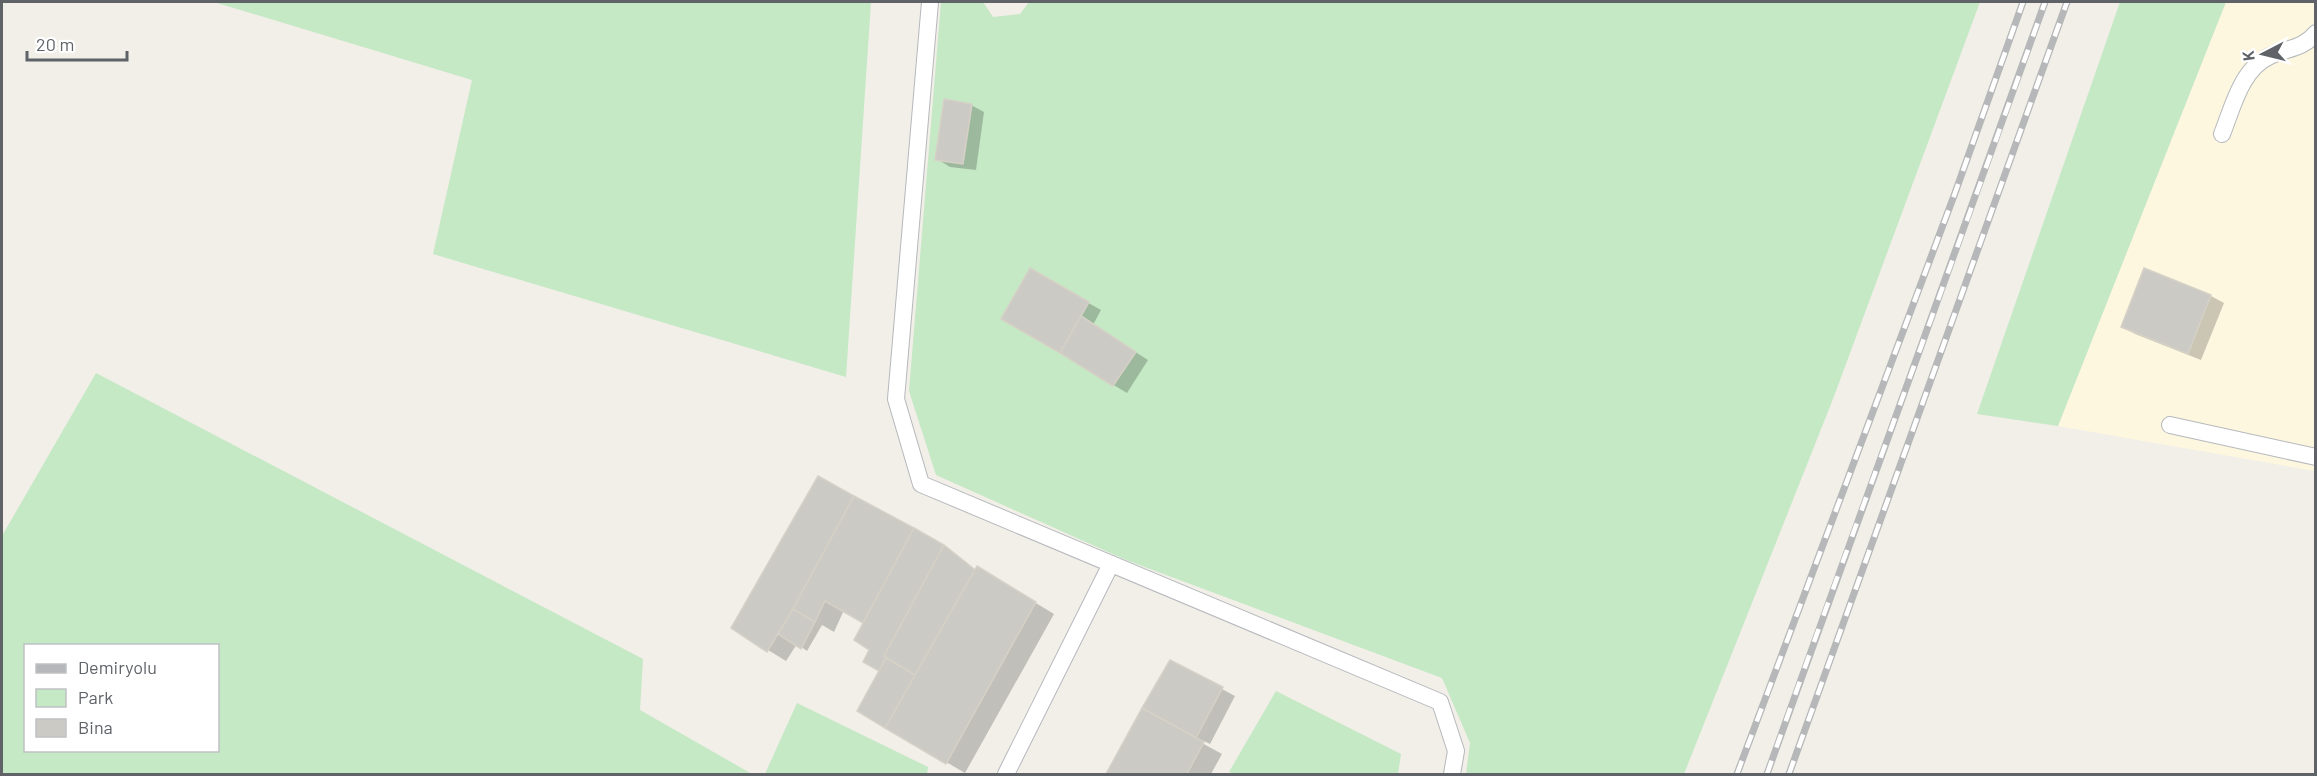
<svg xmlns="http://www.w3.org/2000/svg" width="2317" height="776" font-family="Barlow,sans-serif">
<rect width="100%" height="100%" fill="#f1efe8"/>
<polygon fill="#fef7e0" points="2226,2 2315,2 2315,471 2058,426"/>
<g fill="#c5e8c5" fill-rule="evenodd">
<polygon points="214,2 871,2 846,377 433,254 472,80"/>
<polygon points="941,2 983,2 993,17 1020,14 1029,2 1980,2 1833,399 1684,774 1466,774 1470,743 1442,678 1126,560 936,475 909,391"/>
<polygon points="2120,2 2226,2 2058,426 1977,414"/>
<path d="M96 373 643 659 640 710 752 774H2V536ZM26 646H218V750H26Z"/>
<polygon points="1276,691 1401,754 1398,774 1235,774 1229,772"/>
<polygon points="797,703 928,767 927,774 765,774"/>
</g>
<g fill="#0003">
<polygon points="971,105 984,112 976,170 950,167 937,159"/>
<polygon points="2145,269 2211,296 2224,303 2201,360 2135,334 2122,326"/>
<polygon points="1030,270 1101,310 1093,325 1148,360 1127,393 1003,319"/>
<polygon points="818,478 914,530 957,555 976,570 996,579 1054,614 965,773 859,711 881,671 871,650 865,623 844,610 834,632 822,625 807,651 797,644 786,661 768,650"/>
<polygon points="1171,662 1235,696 1210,744 1204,741 1202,743 1222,754 1211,774 1108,774"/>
</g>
<g fill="#cccac5" stroke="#d6d1c6" stroke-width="1.5">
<polygon points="944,99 972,104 963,164 935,160"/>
<polygon points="1030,268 1089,302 1060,353 1001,319"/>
<polygon points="2144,268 2211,295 2188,354 2121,327"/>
<polygon points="1081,316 1136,352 1113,386 1060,353"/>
<polygon points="818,476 854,496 793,609 767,652 731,628"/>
<polygon points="854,496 914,528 863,623 825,601 815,622 793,609"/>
<polygon points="914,528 944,545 884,656 886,658 879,671 863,662 869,650 854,640"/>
<polygon points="944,545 975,570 915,675 884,656"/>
<polygon points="977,566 1036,602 946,764 885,728"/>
<polygon points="793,609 815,622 801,649 778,634"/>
<polygon points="886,658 915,675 885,728 857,711"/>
<polygon points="1170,660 1223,687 1196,738 1142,708"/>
<polygon points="1142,708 1204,742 1187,774 1106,774"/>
</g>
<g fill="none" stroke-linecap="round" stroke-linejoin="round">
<defs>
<g id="service">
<polyline points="930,2 896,399 921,484 1440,702 1456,751 1452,774"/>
<path d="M2222 134C2233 107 2241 69 2270 56 2287 48 2303 49 2316 33"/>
<polyline points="2170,425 2316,457"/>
<polyline points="1006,774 1111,564"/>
</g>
</defs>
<use href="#service" stroke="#b5b8bc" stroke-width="18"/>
<use href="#service" stroke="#fff" stroke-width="16"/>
<defs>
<g id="rail">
<polyline points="1737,774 1955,193 2023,2"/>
<path d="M1767 774C1858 516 1954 260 2045 2"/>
<polyline points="1789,774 2067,2"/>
</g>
</defs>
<use href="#rail" stroke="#b6b7b8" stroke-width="7"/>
<use href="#rail" stroke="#fff" stroke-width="4.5" stroke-dasharray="14" stroke-linecap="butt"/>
</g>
<rect width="2317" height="776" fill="none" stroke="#5f6368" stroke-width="6"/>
<rect x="24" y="644" width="195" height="108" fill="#ffffff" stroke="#bfc1c3" stroke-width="1.5"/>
<rect x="36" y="664" width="30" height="9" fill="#b6b7b8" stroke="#bfc1c3" stroke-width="1.5"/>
<text x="78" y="674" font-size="18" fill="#5f6368">Demiryolu</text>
<rect x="36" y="689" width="30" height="18" fill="#c5e8c5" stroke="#bfc1c3" stroke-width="1.5"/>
<text x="78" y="704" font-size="18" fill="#5f6368">Park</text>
<rect x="36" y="719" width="30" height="18" fill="#cccac5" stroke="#bfc1c3" stroke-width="1.5"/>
<text x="78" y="734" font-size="18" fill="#5f6368">Bina</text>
<g transform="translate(2263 54) rotate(263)" stroke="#ffffff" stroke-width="4.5" paint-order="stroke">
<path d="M0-4.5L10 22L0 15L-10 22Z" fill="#5f6368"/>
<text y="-9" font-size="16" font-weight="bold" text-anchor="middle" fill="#5f6368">K</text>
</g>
<path d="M27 51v9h100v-9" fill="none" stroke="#5f6368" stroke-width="3"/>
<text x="36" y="51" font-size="18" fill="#5f6368" stroke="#ffffff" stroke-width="4.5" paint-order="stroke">20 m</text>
</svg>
